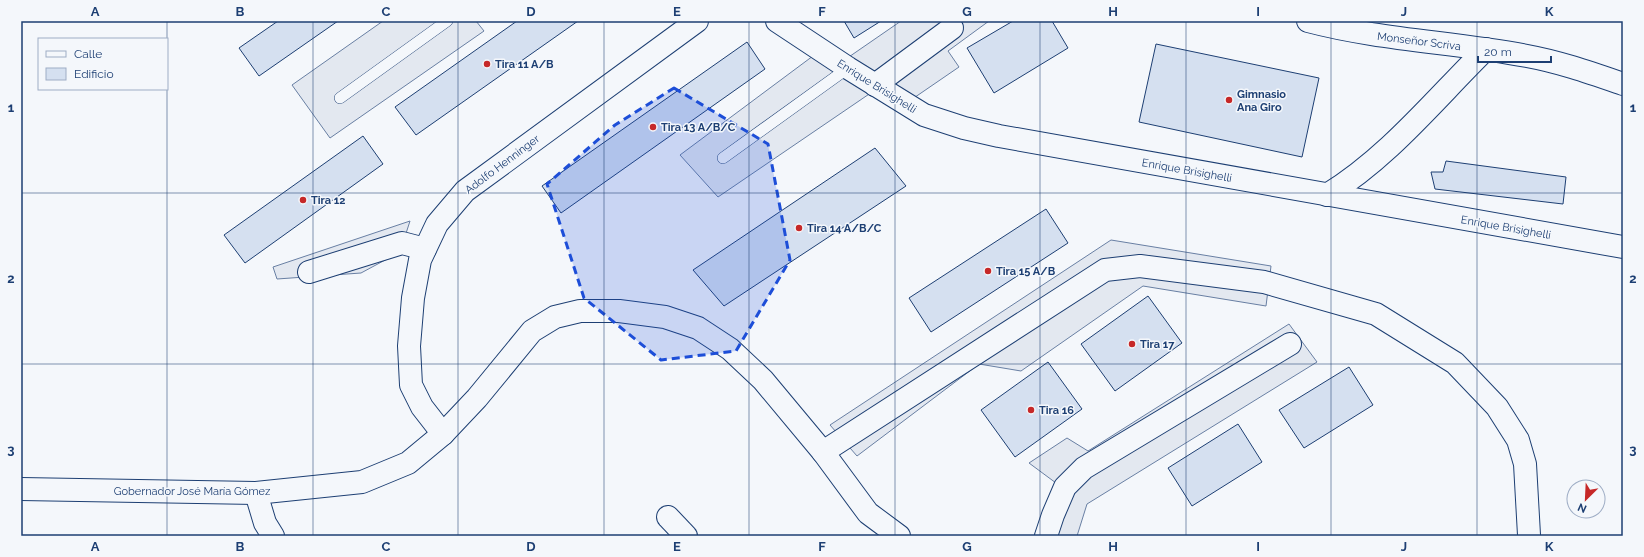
<svg xmlns="http://www.w3.org/2000/svg" width="1644" height="557" font-family="Raleway,sans-serif">
<rect width="100%" height="100%" fill="#f4f7fb"/>
<g fill="#e3e8f0" stroke="#687fa3">
<polygon points="383,21 476,21 484,31 330,138 292,85"/>
<polygon points="901,21 989,21 948,51 959,67 905,104 843,61"/>
<polygon points="821,50 878,88 718,197 680,155"/>
<polygon points="410,221 400,252 361,273 277,279 273,267"/>
<polygon points="1111,240 1271,266 1266,306 1143,286 1021,371 979,364 857,456 830,425"/>
<polygon points="1289,324 1317,362 1087,504 1077,536 1034,536 1056,483 1029,463 1067,438 1088,451"/>
</g>
<g fill="#d5e0f0" stroke="#1d3f73">
<polygon points="278,21 338,21 259,76 239,48"/>
<polygon points="517,21 578,21 416,135 395,107"/>
<polygon points="844,21 881,21 854,38"/>
<polygon points="1013,21 1052,21 1068,48 994,93 967,48"/>
<polygon points="747,42 765,69 561,213 542,186"/>
<polygon points="1156,44 1319,78 1302,157 1139,122"/>
<polygon points="363,136 383,164 245,263 224,235"/>
<polygon points="875,148 906,186 724,306 693,270"/>
<polygon points="1446,161 1566,177 1563,204 1435,189 1431,172 1443,172"/>
<polygon points="1046,209 1068,243 931,332 909,298"/>
<polygon points="1148,296 1182,343 1115,391 1081,344"/>
<polygon points="1048,362 1082,409 1015,457 981,410"/>
<polygon points="1349,367 1373,405 1304,448 1279,410"/>
<polygon points="1238,424 1262,462 1192,506 1168,468"/>
</g>
<g fill="none" stroke-linecap="round" stroke-linejoin="round">
<defs>
<g id="service">
<polyline points="340,98 447,21"/>
<polyline points="723,158 848,68"/>
</g>
<g id="minor">
<polyline points="777,21 848,68 924,115 964,128 999,136 1623,247"/>
<path d="M1308 21C1380 40 1454 42 1527 56 1560 62 1591 73 1623 84"/>
<polyline points="875,85 952,28"/>
<path d="M1327 195C1389 157 1435 99 1486 49"/>
<polyline points="309,272 402,243 425,249"/>
<polyline points="443,434 422,407 411,385 409,346 413,298 420,260 437,224 465,191 697,21"/>
<polyline points="823,452 1105,270 1140,266 1264,282 1376,314 1455,363 1497,407 1518,440 1525,464 1529,535"/>
<polyline points="21,489 256,493 362,482 408,463 443,434 477,398 532,331 555,317 580,311 619,311 665,317 698,328 730,349 763,380 823,452 868,513 899,536"/>
<polyline points="256,493 265,523 273,536"/>
<polyline points="668,517 686,536"/>
<polyline points="1046,536 1053,515 1065,487 1084,468 1290,344"/>
</g>
</defs>
<use href="#service" stroke="#1d3f73" stroke-width="12"/>
<use href="#minor" stroke="#1d3f73" stroke-width="24"/>
<use href="#service" stroke="#f4f7fb" stroke-width="11"/>
<use href="#minor" stroke="#f4f7fb" stroke-width="22"/>
</g>
<path fill="#1d4ed8" fill-opacity="0.2" stroke="#1d4ed8" stroke-width="3" stroke-dasharray="8 5" stroke-linejoin="round" d="M674 88 768 144 790 260 736 351 661 360 584 298 547 184 615 125Z"/>
<path fill="none" stroke="#1d3f73" stroke-width="1" stroke-opacity="0.55" d="M167 21V536M313 21V536M458 21V536M604 21V536M749 21V536M895 21V536M1040 21V536M1186 21V536M1331 21V536M1477 21V536M21 193H1623M21 364H1623"/>
<g fill="#c62828" stroke="#f4f7fb" stroke-width="1.5">
<circle cx="487" cy="64" r="4"/>
<circle cx="1229" cy="100" r="4"/>
<circle cx="653" cy="127" r="4"/>
<circle cx="303" cy="200" r="4"/>
<circle cx="799" cy="228" r="4"/>
<circle cx="988" cy="271" r="4"/>
<circle cx="1132" cy="344" r="4"/>
<circle cx="1031" cy="410" r="4"/>
</g>
<g text-anchor="middle" stroke-width="3" stroke-linejoin="round" paint-order="stroke">
<g font-size="11" fill="#1d3f73" stroke="#f4f7fb">
<text transform="translate(1419 41) rotate(7)" y="4">Monseñor Scriva</text>
<text transform="translate(877 86) rotate(32)" y="4">Enrique Brisighelli</text>
<text transform="translate(502 164) rotate(-37)" y="4">Adolfo Henninger</text>
<text transform="translate(1187 170) rotate(10)" y="4">Enrique Brisighelli</text>
<text transform="translate(1506 227) rotate(10)" y="4">Enrique Brisighelli</text>
<text x="192" y="495">Gobernador José María Gómez</text>
</g>
<g font-size="11" font-weight="bold" fill="#1d3f73" stroke="#f4f7fb" text-anchor="start">
<text x="495" y="68">Tira 11 A/B</text>
<text x="1237" y="98">Gimnasio<tspan x="1237" dy="13">Ana Giro</tspan></text>
<text x="661" y="131">Tira 13 A/B/C</text>
<text x="311" y="204">Tira 12</text>
<text x="807" y="232">Tira 14 A/B/C</text>
<text x="996" y="275">Tira 15 A/B</text>
<text x="1140" y="348">Tira 17</text>
<text x="1039" y="414">Tira 16</text>
</g>
</g>
<rect width="1644" height="557" fill="none" stroke="#f4f7fb" stroke-width="44"/>
<rect x="38" y="38" width="130" height="52" fill="#f4f7fb" stroke="#9eadc5"/>
<rect x="46" y="51" width="20" height="6" fill="#f4f7fb" stroke="#9eadc5"/>
<text x="74" y="58" font-size="12" fill="#1d3f73">Calle</text>
<rect x="46" y="68" width="20" height="12" fill="#d5e0f0" stroke="#9eadc5"/>
<text x="74" y="78" font-size="12" fill="#1d3f73">Edificio</text>
<g transform="translate(1586 499) rotate(204)"><circle r="19" fill="#f4f7fb" stroke="#9eadc5"/>
<path d="M0-3L7 15L0 10L-7 15Z" fill="#c62828"/>
<text y="-6" font-size="11" font-weight="bold" text-anchor="middle" fill="#1d3f73">N</text>
</g>
<path d="M1478 56v6h73v-6" fill="none" stroke="#1d3f73" stroke-width="2"/>
<text x="1484" y="56" font-size="12" fill="#1d3f73" stroke="#f4f7fb" stroke-width="3" paint-order="stroke">20 m</text>
<rect x="22" y="22" width="1600" height="513" fill="none" stroke="#1d3f73" stroke-width="1.5"/>
<g font-size="13" text-anchor="middle" font-weight="bold" fill="#1d3f73">
<text x="95" y="16">A</text>
<text x="240" y="16">B</text>
<text x="386" y="16">C</text>
<text x="531" y="16">D</text>
<text x="677" y="16">E</text>
<text x="822" y="16">F</text>
<text x="967" y="16">G</text>
<text x="1113" y="16">H</text>
<text x="1258" y="16">I</text>
<text x="1404" y="16">J</text>
<text x="1549" y="16">K</text>
<text x="11" y="112">1</text>
<text x="1633" y="112">1</text>
<text x="11" y="283">2</text>
<text x="1633" y="283">2</text>
<text x="11" y="454">3</text>
<text x="1633" y="454">3</text>
<text x="95" y="551">A</text>
<text x="240" y="551">B</text>
<text x="386" y="551">C</text>
<text x="531" y="551">D</text>
<text x="677" y="551">E</text>
<text x="822" y="551">F</text>
<text x="967" y="551">G</text>
<text x="1113" y="551">H</text>
<text x="1258" y="551">I</text>
<text x="1404" y="551">J</text>
<text x="1549" y="551">K</text>
</g>
</svg>
